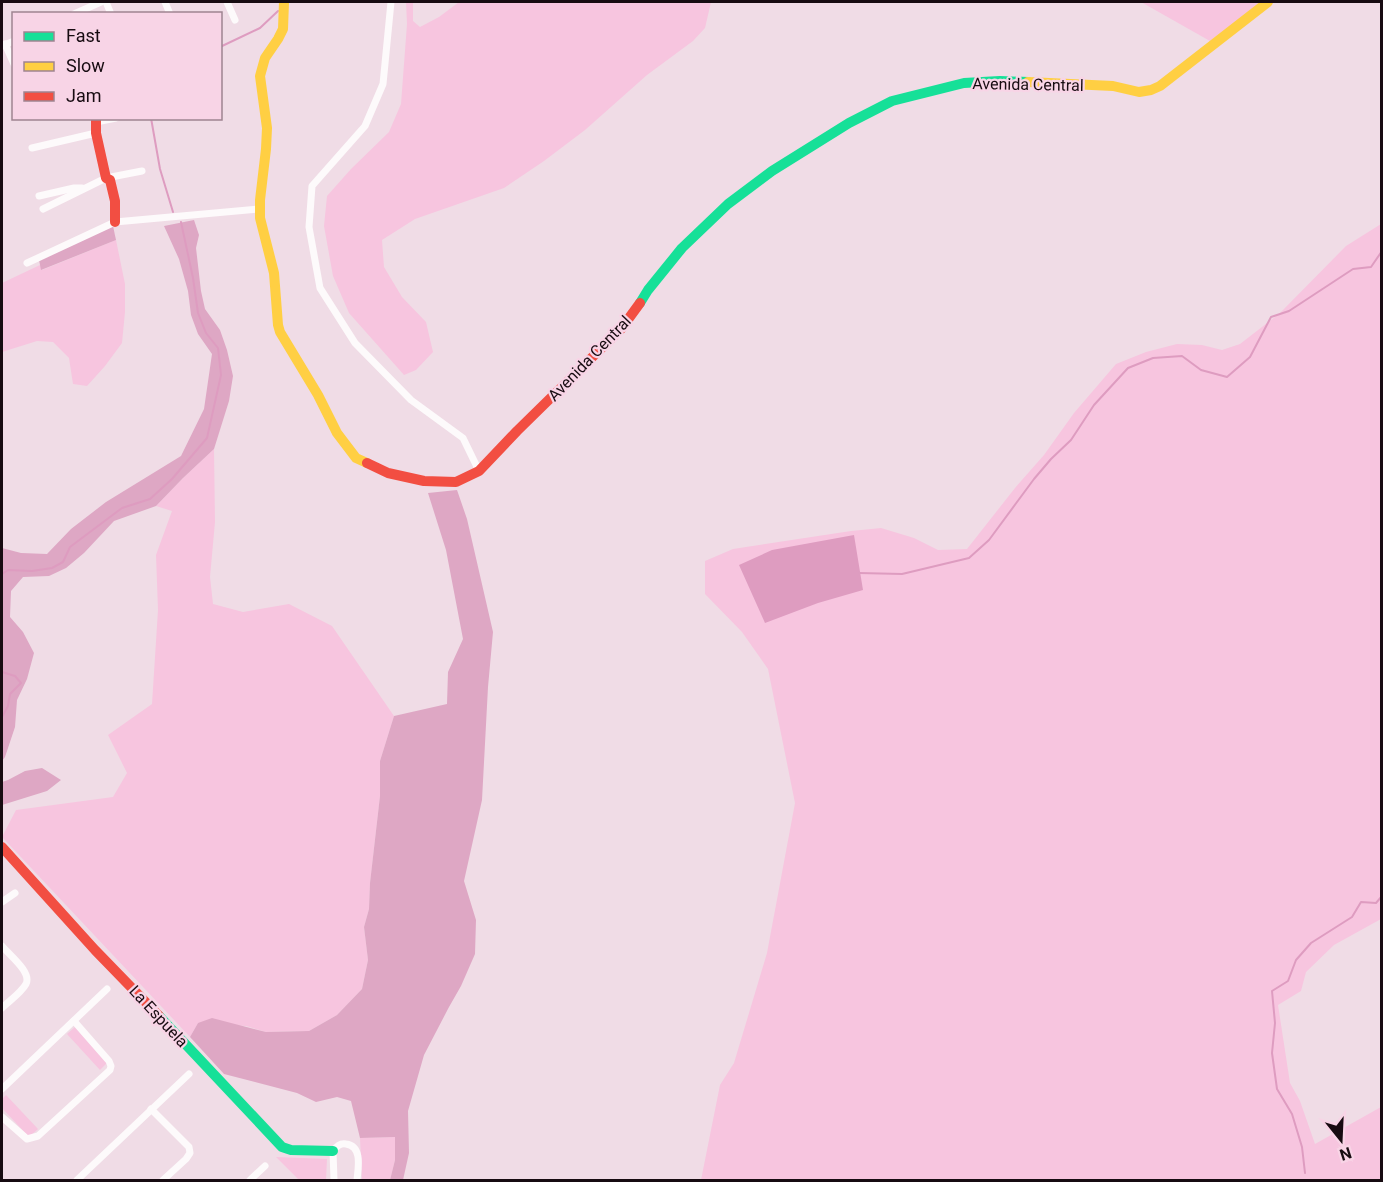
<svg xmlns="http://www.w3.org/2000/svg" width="1383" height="1182" font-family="Roboto,sans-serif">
<rect width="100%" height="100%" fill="#f0dce6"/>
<g fill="#f7c5df">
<polygon points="406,2 413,2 413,21 420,27 439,17 459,2 711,2 705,28 693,41 647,75 585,130 544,161 504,188 415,219 382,240 384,267 402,297 426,322 433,352 416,370 404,375 349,313 333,276 324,226 327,196 351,169 389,132 401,104 407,24"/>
<polygon points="1141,2 1263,2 1210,41"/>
<polygon points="1381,224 1381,919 1334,945 1306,972 1301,991 1278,1005 1290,1083 1300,1101 1315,1144 1381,1107 1381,1180 701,1180 720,1085 734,1063 767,953 795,803 768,669 742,632 705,594 705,561 733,549 851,531 881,528 914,538 938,550 967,549 1015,488 1044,455 1074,413 1116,364 1146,352 1177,344 1202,345 1222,350 1240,344 1280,313 1346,246"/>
<polygon points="116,240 125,284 125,312 122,343 105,366 87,386 73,384 69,358 53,342 37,341 2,352 2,283 40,265 42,270"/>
<polygon points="214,449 215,522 210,577 213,604 243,612 289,604 332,626 394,716 380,761 380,796 370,883 369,909 364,927 368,960 362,989 337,1015 309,1031 266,1032 246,1026 198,1023 190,1037 2,837 16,810 113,797 127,773 108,735 152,704 158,610 156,555 172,511 156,506 183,478"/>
<polygon points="75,1027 107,1063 100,1070 67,1034"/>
<polygon points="6,1095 38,1129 29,1137 2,1108 2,1099"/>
<polygon points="395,1137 395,1160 390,1180 362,1180 360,1138"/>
<polygon points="276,1157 327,1159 326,1180 299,1180"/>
</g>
<g fill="#dea7c4">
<polygon points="194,220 199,235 196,248 201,291 205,309 220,330 227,350 233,376 229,401 214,449 183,478 156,506 114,521 84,553 66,568 49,576 23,577 11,591 10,617 23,632 34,653 27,679 17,700 15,727 5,757 2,761 2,548 21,553 47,554 71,529 106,502 181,456 204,409 212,354 198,334 191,315 188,291 179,259 164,226"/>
<polygon points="113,226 116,240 41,270 39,260"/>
<polygon points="457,490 467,519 493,632 488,687 482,800 464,881 476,920 475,954 461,986 449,1007 424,1055 408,1111 409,1153 403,1180 390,1180 395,1160 395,1137 360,1138 351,1101 337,1097 316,1102 297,1093 224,1074 190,1037 198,1023 212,1018 266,1032 309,1031 337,1015 362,989 368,960 364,927 369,909 370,883 380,796 380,761 394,716 447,704 448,672 463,639 446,550 428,493"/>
<polygon points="42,768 61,780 47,791 2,805 2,782 8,780 25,771"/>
</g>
<polygon fill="#de9cc0" points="854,535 863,590 818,603 765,623 739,565 772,550"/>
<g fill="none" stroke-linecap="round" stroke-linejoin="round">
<g stroke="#de9cc0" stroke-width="2">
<polyline points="220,47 260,28 278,11"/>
<polyline points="151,118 160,169 173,212"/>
<polyline points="859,573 902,574 969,558 989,540 1034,479 1051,459 1071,440 1094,405 1128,368 1153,358 1182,356 1201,370 1227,377 1250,357 1271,317 1289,311 1353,269 1371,267 1382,251"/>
<polyline points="2,574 8,570 32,571 52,568 63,562 70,547 122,508 150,499 172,479 207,438 221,375 218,348 206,333 198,313 193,278 181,222"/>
<polyline points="2,672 15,676 21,683 10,694 8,706 2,717"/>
<polyline points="1305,1173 1302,1147 1292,1114 1277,1089 1272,1053 1275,1023 1272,991 1288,981 1296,960 1311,943 1352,917 1361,902 1376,903 1382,896"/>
</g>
<g stroke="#fdfafb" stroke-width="7">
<polyline points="106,2 111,14"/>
<polyline points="165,2 170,14"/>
<polyline points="227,2 235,20"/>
<polyline points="391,2 383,84 365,126 312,186 309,227 320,288 355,343 411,400 463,438 479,471"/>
<polyline points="74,14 101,2"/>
<polyline points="5,44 14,64"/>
<polyline points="2,46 14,41"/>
<polyline points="96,122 116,118"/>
<polyline points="32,148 96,133"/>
<polyline points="39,196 74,188 82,188"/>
<polyline points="43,209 106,178 142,171"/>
<polyline points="27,263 115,222 259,209"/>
<polyline points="2,902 15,893"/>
<path d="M2 946C9 955 32 972 26 984 21 993 9 1001 2 1008"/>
<polyline points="2,1089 107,989"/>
<polyline points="151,1109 189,1147 190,1153 186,1159 163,1180"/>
<polyline points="2,1117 27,1139 38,1136 110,1070 111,1066 109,1061 74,1021"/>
<polyline points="77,1180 189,1074"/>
<polyline points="250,1180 265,1166"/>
<path d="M334 1180 333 1151C337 1146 340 1143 346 1144 363 1146 358 1169 357 1180"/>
</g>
<g stroke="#16e098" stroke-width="10">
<polyline points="640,303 648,290 682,248 728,204 772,171 849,123 892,101 964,83 1000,81 1028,82"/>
<polyline points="159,1016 282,1147 291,1150 333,1151"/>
</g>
<g stroke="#ffcf43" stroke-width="10">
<polyline points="284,2 283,29 278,39 265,58 260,76 267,128 266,149 260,200 260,218 274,273 278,325 280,332 318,395 337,433 356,458 367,463"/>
<polyline points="1028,82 1113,86 1139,92 1151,90 1160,86 1268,2"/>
</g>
<g stroke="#f24e42" stroke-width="10">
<polyline points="96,118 96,133 106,178 110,180 115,201 115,222"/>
<polyline points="367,463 388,473 424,481 456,482 479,471 517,431 621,329 640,303"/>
<polyline points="2,847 95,950 159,1016"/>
</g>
</g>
<g text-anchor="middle" stroke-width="4.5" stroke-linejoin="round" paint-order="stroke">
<g font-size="16" fill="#170b11" stroke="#f8d4e6">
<text transform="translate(1028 84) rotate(1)" y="6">Avenida Central</text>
<text transform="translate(589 358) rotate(-46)" y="6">Avenida Central</text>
<text transform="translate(159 1016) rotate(47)" y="6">La Espuela</text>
</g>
</g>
<rect width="1383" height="1182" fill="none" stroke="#170b11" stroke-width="6"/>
<rect x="12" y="12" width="210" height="108" fill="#f8d4e6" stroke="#9e8491" stroke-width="1.5"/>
<rect x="24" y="32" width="30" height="9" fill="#16e098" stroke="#9e8491" stroke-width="1.5"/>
<text x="66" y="42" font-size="18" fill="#170b11">Fast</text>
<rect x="24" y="62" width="30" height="9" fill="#ffcf43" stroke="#9e8491" stroke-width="1.5"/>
<text x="66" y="72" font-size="18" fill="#170b11">Slow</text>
<rect x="24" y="92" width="30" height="9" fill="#f24e42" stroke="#9e8491" stroke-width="1.5"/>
<text x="66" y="102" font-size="18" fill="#170b11">Jam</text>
<g transform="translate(1341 1140) rotate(162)" stroke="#f8d4e6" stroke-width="4.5" paint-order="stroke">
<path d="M0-4.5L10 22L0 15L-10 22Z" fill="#170b11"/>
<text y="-9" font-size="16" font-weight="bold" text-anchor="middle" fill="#170b11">N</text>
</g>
</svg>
